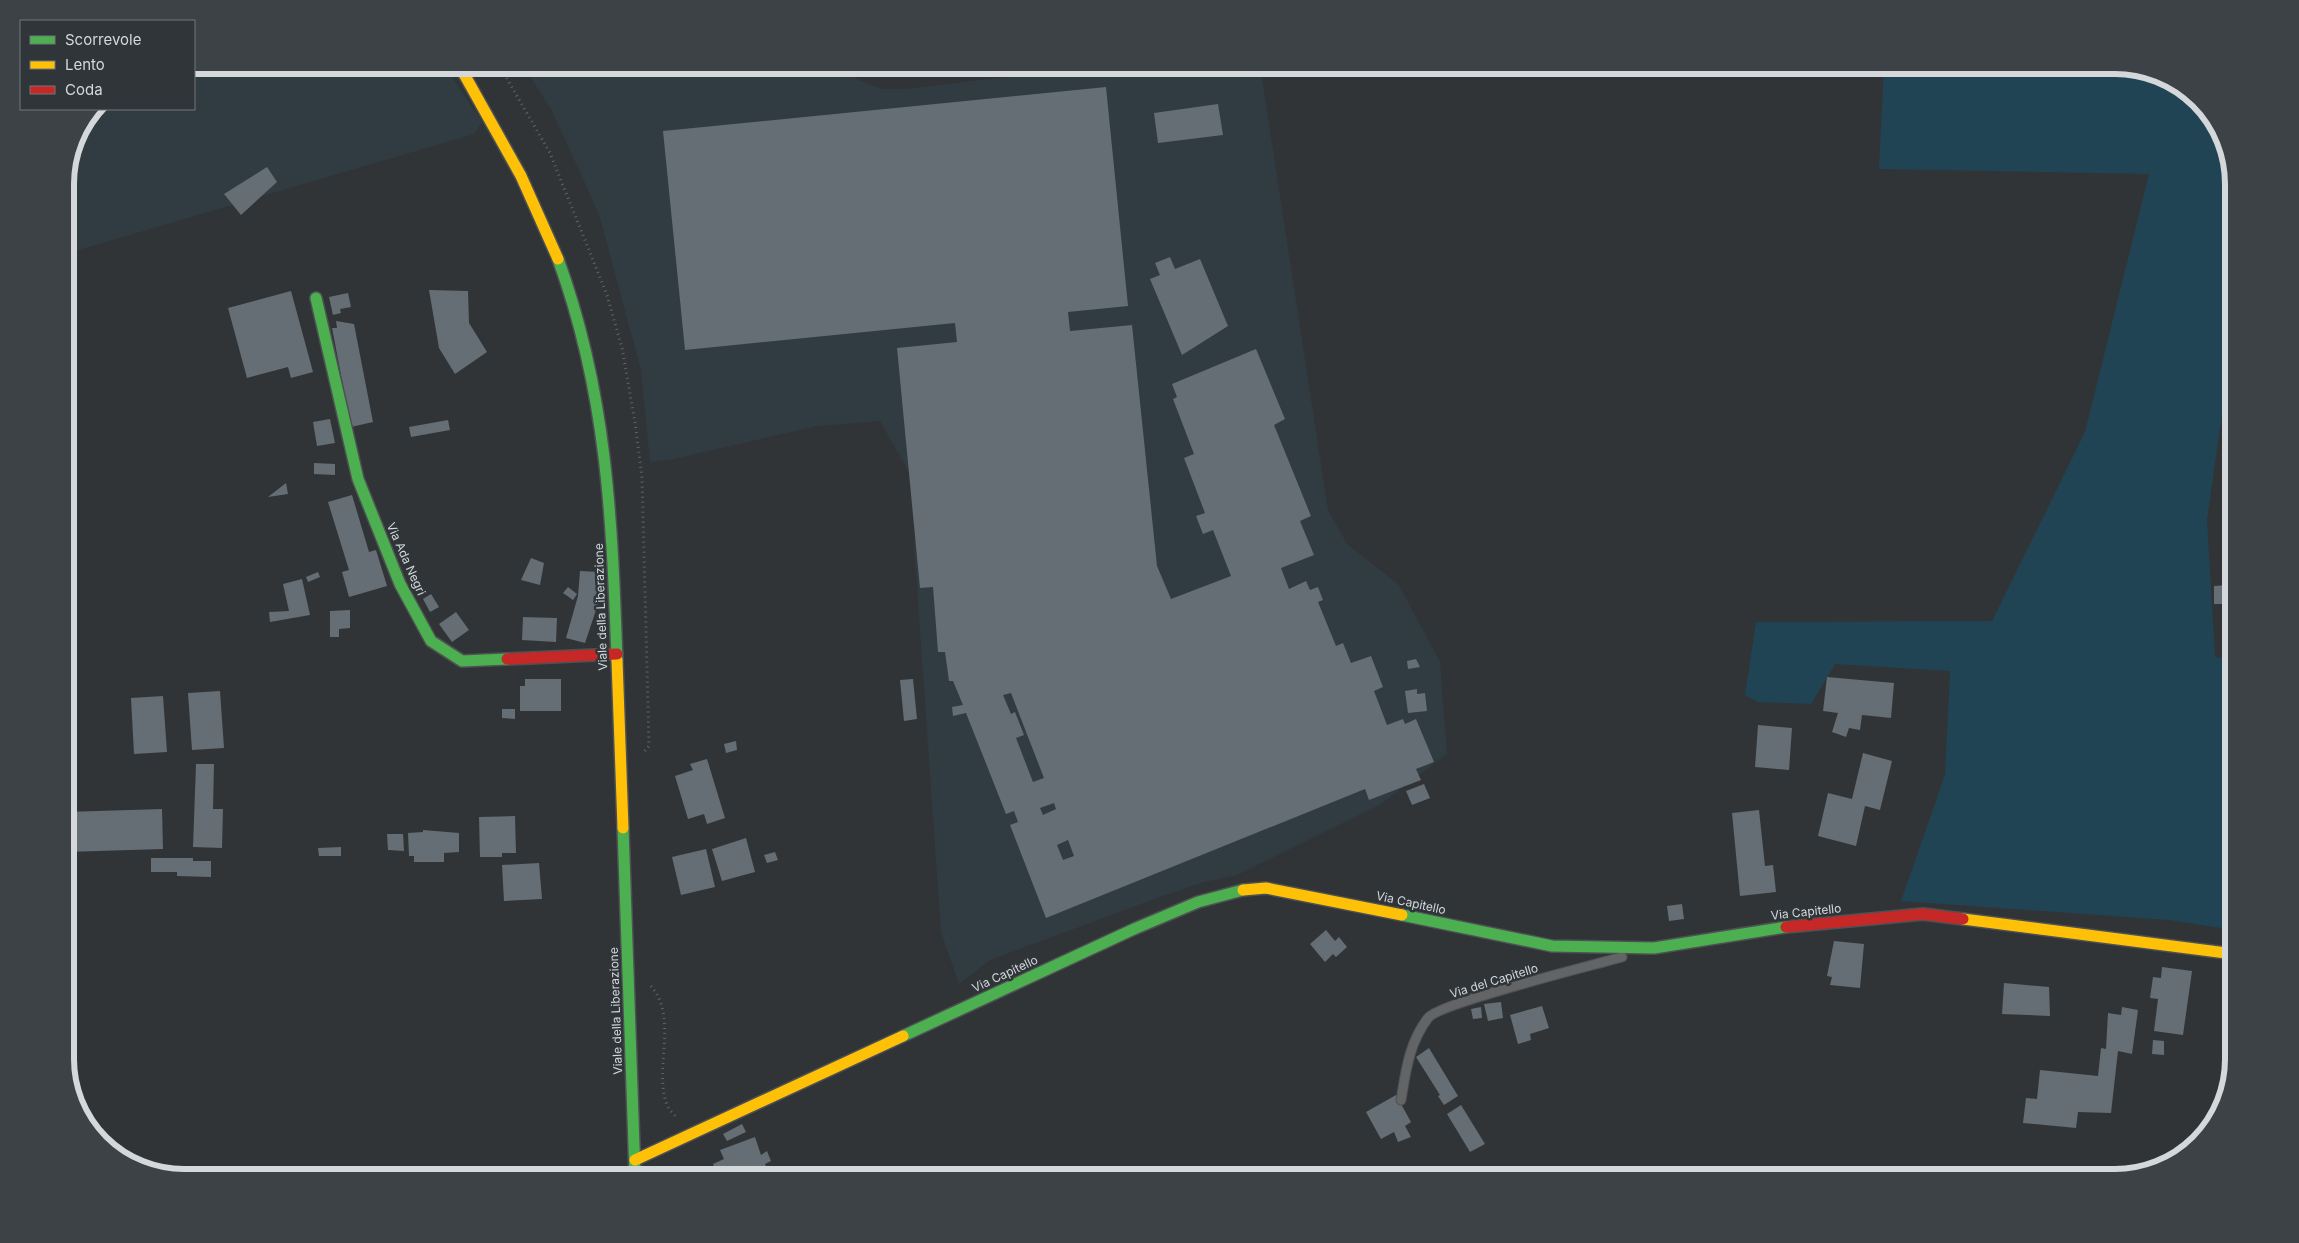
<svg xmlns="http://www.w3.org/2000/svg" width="2299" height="1243" font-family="Inter,sans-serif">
<rect width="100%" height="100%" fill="#313437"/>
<g fill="#303c42">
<polygon points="194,65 444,65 482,122 474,134 65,254 65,176 74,138 94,109 194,109"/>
<polygon points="523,65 844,65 857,79 882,89 905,89 1110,65 1260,65 1328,510 1347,544 1399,585 1440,662 1447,754 1381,804 1235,876 1204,882 1160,897 990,960 959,984 941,932 914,544 922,528 914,481 880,421 817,426 674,459 650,462 641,370 599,214 551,109"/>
</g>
<polygon fill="#204454" points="1884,65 2116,65 2168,77 2214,118 2234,176 2234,369 2228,372 2207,520 2215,657 2234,659 2234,930 2169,920 1901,901 1945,775 1950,671 1835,664 1811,704 1758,702 1745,695 1756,622 1992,621 2085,432 2149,174 1879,169"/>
<g fill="#646e74" fill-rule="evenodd">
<path d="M1106 87 1128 306 1068 312 1070 331 1132 325 1157 566 1171 599 1231 576 1213 530 1203 534 1196 516 1205 513 1184 458 1194 454 1173 399 1177 397 1172 384 1256 349 1285 419 1274 425 1311 516 1300 521 1314 555 1281 568 1289 589 1306 581 1310 590 1318 587 1323 600 1318 602 1336 646 1343 643 1351 663 1371 656 1383 687 1374 691 1387 725 1403 719 1405 724 1416 719 1434 762 1416 769 1421 780 1369 800 1365 789 1046 918 1010 825 1018 822 1014 811 1006 814 966 713 953 716 952 707 963 705 953 681H949L945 652H938L933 587 920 588 897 348 957 342 955 323 685 350 663 131ZM1011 693 1044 778 1033 782 1016 738 1024 735 1015 712 1011 714 1003 695ZM1054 803 1056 809 1043 815 1040 808ZM1068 840 1074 856 1063 860 1057 845Z"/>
<polygon points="1218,104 1223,135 1158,143 1154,113"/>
<polygon points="267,167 277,182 241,215 224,194"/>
<polygon points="1170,257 1175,269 1200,259 1228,326 1182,355 1150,279 1160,275 1155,263"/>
<polygon points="429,290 468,291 469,323 487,352 455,374 439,348"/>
<polygon points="291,291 313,372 291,378 288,367 247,378 228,308"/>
<polygon points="348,293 351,307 340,309 341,313 333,315 329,297"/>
<polygon points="336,321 354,324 373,422 351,427 332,328 337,328"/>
<polygon points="330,419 335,443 317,446 313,422"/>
<polygon points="448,420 450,430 411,437 409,427"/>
<polygon points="314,463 335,464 335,475 314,474"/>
<polygon points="286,483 288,494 268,497"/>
<polygon points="352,495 369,552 376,550 387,586 349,597 342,572 349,570 328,502"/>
<polygon points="531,558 544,563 540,585 521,580"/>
<polygon points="580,571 600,572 600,598 585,643 566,638 578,596"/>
<polygon points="318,572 320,577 308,582 306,577"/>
<polygon points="2228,578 2234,578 2234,604 2214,604 2214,586 2228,585"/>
<polygon points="302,579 310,615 270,622 269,612 289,611 283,584"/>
<polygon points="568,587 577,594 573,600 563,593"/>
<polygon points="431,594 439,607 430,612 423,599"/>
<polygon points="350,610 350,628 339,629 339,637 330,637 330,611"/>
<polygon points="456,612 469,630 452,642 439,624"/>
<polygon points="523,617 557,618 556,642 522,640"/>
<polygon points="1416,659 1420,667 1408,669 1407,661"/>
<polygon points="1827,677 1894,683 1891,718 1862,715 1860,730 1849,728 1846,737 1832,732 1838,713 1823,711"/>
<polygon points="525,679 561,679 561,711 520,711 520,686 525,686"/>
<polygon points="913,679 917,719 904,721 900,680"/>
<polygon points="1417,689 1417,694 1425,693 1427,711 1408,713 1405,691"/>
<polygon points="220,691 224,748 192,750 188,693"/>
<polygon points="163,696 167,752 134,754 131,698"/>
<polygon points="502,709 515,709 515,719 502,718"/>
<polygon points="1758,725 1792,728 1789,770 1755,767"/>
<polygon points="736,741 737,750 726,753 724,744"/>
<polygon points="1863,753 1892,761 1880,810 1865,806 1856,846 1818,836 1828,793 1852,799"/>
<polygon points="707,759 725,818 707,824 704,814 688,819 675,776 693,770 690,764"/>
<polygon points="196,764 214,764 213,809 223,809 222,848 193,847"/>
<polygon points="1424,784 1430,798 1412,805 1406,791"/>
<polygon points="162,809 163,849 65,852 65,812"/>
<polygon points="1759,810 1765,866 1773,865 1776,892 1740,896 1732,813"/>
<polygon points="515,816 516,853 502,853 502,857 480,857 479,817"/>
<polygon points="423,830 459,833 459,852 444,853 444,862 414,862 414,856 409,856 408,833 423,832"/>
<polygon points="387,834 403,834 404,851 388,850"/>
<polygon points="746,838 755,872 722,881 712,849"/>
<polygon points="341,847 341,856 319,856 318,848"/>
<polygon points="706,849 715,887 681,895 672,857"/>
<polygon points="775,852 778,860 767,863 764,855"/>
<polygon points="151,858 193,858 193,861 211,861 211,877 177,876 177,872 151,872"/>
<polygon points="539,863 542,899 504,901 502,865"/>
<polygon points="1682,904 1684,919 1669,921 1667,906"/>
<polygon points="1326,930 1335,941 1339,937 1347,947 1336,957 1333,954 1325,962 1310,944"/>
<polygon points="1834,941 1864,944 1860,988 1830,985 1832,977 1827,976"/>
<polygon points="2162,967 2192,971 2183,1035 2154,1031 2158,999 2150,998 2153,977 2161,978"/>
<polygon points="2004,983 2049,987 2050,1016 2002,1014"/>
<polygon points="1501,1002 1503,1018 1488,1021 1484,1004"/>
<polygon points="1542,1006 1549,1028 1530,1034 1531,1040 1518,1044 1510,1015"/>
<polygon points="1481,1007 1482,1018 1473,1019 1471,1009"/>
<polygon points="2122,1007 2138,1010 2132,1054 2118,1051 2111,1113 2078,1112 2076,1128 2023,1123 2026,1098 2037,1099 2040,1070 2098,1076 2101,1048 2106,1049 2108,1013 2121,1015"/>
<polygon points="2153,1040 2164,1041 2164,1055 2152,1054"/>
<polygon points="1429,1048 1458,1096 1444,1105 1438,1096 1440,1095 1416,1057"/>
<polygon points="1396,1095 1411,1122 1405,1126 1411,1137 1398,1142 1394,1132 1381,1139 1366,1112"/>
<polygon points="1461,1105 1485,1144 1470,1152 1447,1114"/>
<polygon points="742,1124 746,1132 727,1141 723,1134"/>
<polygon points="755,1137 761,1155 767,1151 771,1161 765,1164 770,1178 718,1178 713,1164 724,1159 720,1150"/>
</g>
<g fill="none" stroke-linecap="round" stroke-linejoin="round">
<defs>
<path id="lane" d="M1401 1100C1406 1070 1409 1043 1428 1018 1439 1003 1594 965 1622 957"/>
<g id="fast">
<path d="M558 259C607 393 612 519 617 660"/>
<polyline points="316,298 358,479 400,584 431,641 462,661 507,659"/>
<polyline points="623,828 635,1175"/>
<polyline points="1402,915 1552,946 1654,948 1786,927"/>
<polyline points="903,1036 1134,929 1198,902 1243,890"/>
</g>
<g id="slow">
<polyline points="459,65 521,176 558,259"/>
<polyline points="617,660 623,828"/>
<polyline points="1243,890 1266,888 1402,915"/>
<polyline points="1963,919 2234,954"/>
<polyline points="635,1160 903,1036"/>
</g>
<g id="jam">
<polyline points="507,659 617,654"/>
<polyline points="1786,927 1923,914 1963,919"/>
</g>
</defs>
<use href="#lane" stroke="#4e5153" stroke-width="11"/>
<use href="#fast" stroke="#4e5153" stroke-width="14"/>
<use href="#slow" stroke="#4e5153" stroke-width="14"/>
<use href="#jam" stroke="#4e5153" stroke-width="14"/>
<g stroke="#616465" stroke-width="3" stroke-dasharray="1 4" stroke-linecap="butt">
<polyline points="499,65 550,153 607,295 622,348 635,422 642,477 649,746 643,753"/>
<path d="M651 986C679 1019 653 1068 667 1105 669 1110 674 1114 677 1118"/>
</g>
<use href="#lane" stroke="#626466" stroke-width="9"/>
<use href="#fast" stroke="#4caf50" stroke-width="11"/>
<use href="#slow" stroke="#ffc107" stroke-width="11"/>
<use href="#jam" stroke="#c62828" stroke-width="11"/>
</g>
<g text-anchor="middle" stroke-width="5" stroke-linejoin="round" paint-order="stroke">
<g font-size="12" fill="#d4d8da" stroke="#2f3539">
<text transform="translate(406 559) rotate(66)" y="4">Via Ada Negri</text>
<text transform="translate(601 607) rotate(-92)" y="4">Viale della Liberazione</text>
<text transform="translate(1411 903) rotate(12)" y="4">Via Capitello</text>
<text transform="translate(1806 912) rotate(-6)" y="4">Via Capitello</text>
<text transform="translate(1005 974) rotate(-25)" y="4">Via Capitello</text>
<text transform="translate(1494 981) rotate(-17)" y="4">Via del Capitello</text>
<text transform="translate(616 1011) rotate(-92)" y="4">Viale della Liberazione</text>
</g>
</g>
<path d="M0 0H2299V1243H0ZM184 74H2115A110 110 0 0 1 2225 184V1059A110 110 0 0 1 2115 1169H184A110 110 0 0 1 74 1059V184A110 110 0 0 1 184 74Z" fill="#3c4246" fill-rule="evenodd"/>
<path fill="none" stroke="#d4d8da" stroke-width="6" d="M184 74H2115A110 110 0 0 1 2225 184V1059A110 110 0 0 1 2115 1169H184A110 110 0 0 1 74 1059V184A110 110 0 0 1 184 74Z"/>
<rect x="20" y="20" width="175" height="90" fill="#2f3539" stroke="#717679"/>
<rect x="30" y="36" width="25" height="8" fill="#4caf50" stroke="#717679"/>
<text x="65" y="45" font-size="15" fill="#d4d8da">Scorrevole</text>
<rect x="30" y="61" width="25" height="8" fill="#ffc107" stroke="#717679"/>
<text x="65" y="70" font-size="15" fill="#d4d8da">Lento</text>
<rect x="30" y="86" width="25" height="8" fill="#c62828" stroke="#717679"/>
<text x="65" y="95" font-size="15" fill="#d4d8da">Coda</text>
</svg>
